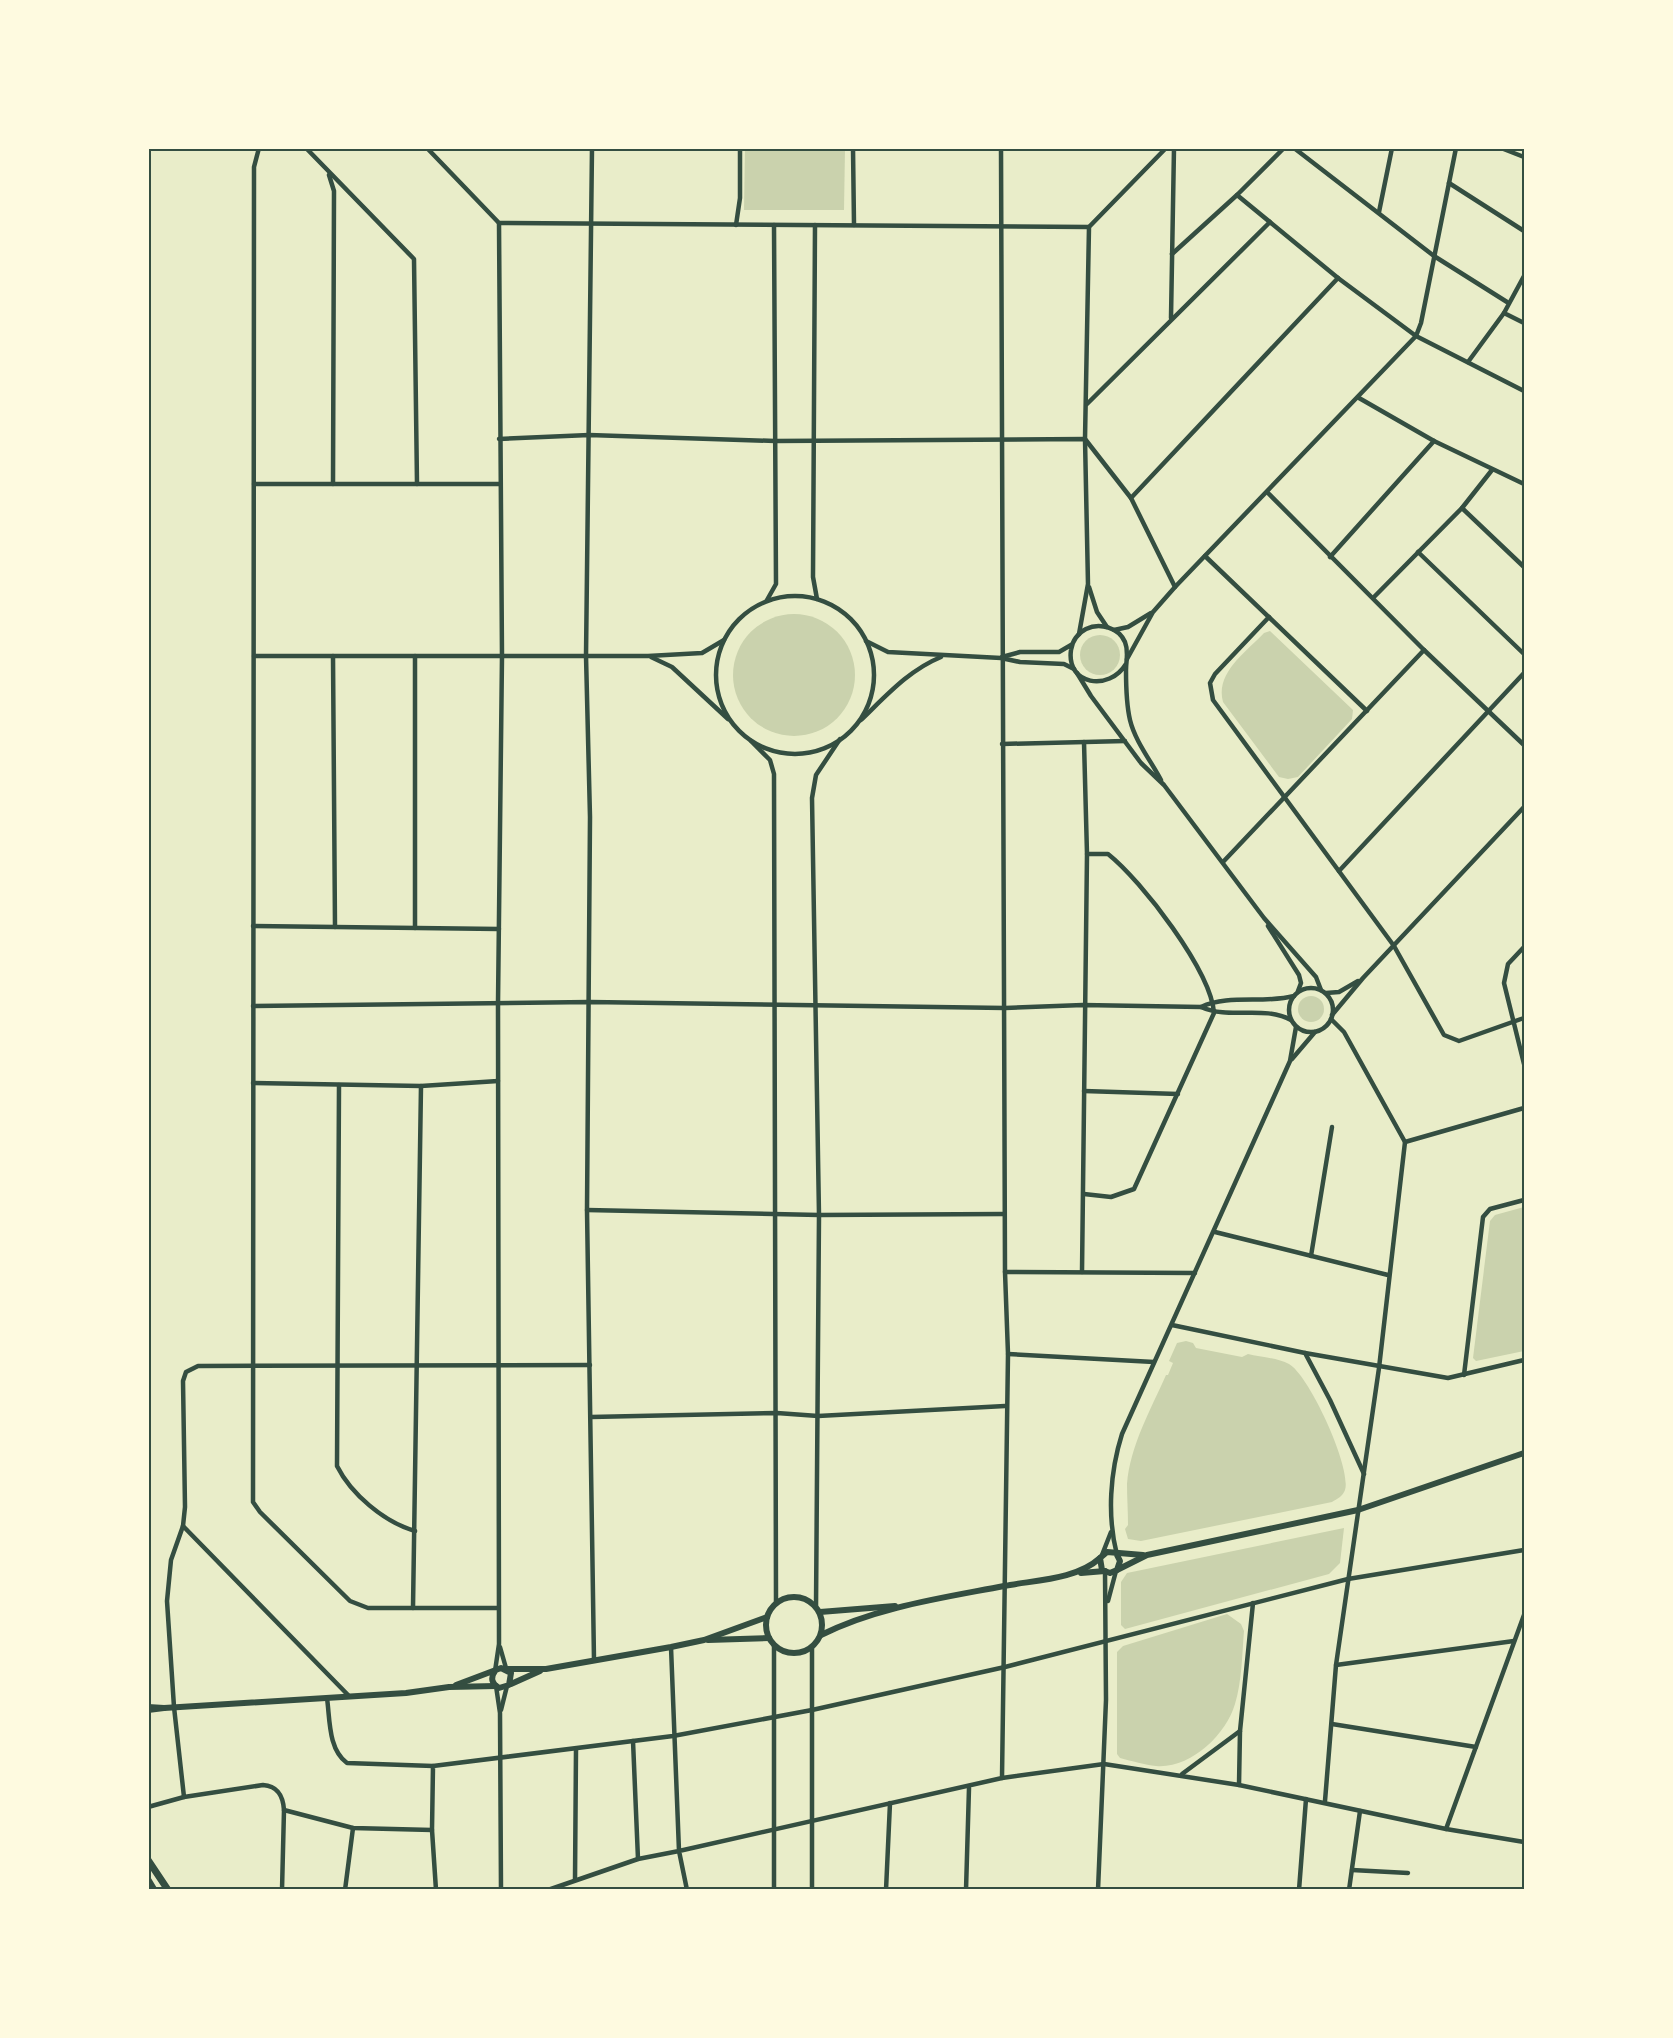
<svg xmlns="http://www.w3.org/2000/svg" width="1673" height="2038" font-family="'Varela Round',sans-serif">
<rect width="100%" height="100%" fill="#e9edc9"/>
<g fill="#cad2ad">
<polygon points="745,149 845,149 844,210 744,210"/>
<circle cx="794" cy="675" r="61"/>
<path d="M1270 631 1353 710 1352 719 1298 777 1288 779 1279 777 1223 702C1215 673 1246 652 1264 633Z"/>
<circle cx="1100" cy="655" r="20"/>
<circle cx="1311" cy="1009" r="13"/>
<polygon points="1524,1207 1524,1351 1476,1361 1473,1358 1490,1221 1495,1215"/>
<path d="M1186 1341 1193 1343 1196 1348 1242 1357 1248 1354C1260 1357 1278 1358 1289 1364 1309 1375 1352 1468 1345 1490 1343 1496 1337 1499 1332 1502L1141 1541 1128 1539 1125 1529 1128 1525C1128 1512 1127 1497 1127 1484 1130 1446 1151 1409 1166 1375H1168L1173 1363 1169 1361 1177 1343Z"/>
<polygon points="1344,1528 1340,1563 1329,1574 1125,1629 1121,1625 1121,1582 1127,1573"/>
<path d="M1227 1614 1241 1624 1244 1631C1242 1655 1242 1681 1235 1704 1226 1735 1190 1769 1156 1766 1145 1765 1132 1761 1120 1758L1117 1754V1652L1123 1646Z"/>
</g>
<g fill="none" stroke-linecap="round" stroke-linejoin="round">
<g stroke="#344e41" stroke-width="4.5">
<polyline points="259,148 254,167 253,1502 260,1512 350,1601 368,1608 498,1608"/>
<polyline points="306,148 414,259 417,484"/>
<polyline points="427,148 499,223 1089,227"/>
<polyline points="592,148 586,656 590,817 587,1210 594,1660"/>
<polyline points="853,148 854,225"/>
<polyline points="1284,148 1237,195 1338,278 1416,336 1524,391"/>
<polyline points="1294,148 1434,256 1507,302"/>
<polyline points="1501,148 1524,157"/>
<polyline points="329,175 334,191 333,484"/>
<polyline points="1449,183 1524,231"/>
<polyline points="1379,212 1392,148"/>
<polyline points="736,225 740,198 740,148"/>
<polyline points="815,225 813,577 817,599"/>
<polyline points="1172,254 1237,195"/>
<polyline points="1524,276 1504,313 1524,323"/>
<polyline points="1171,318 1174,148"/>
<polyline points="1468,362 1504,313"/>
<polyline points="1359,398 1434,441 1524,484"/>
<polyline points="1087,404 1270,222"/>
<polyline points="499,439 589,435 775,441 1085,439 1131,498"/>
<polyline points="254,484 500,484"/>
<polyline points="1268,493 1424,650 1524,745"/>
<polyline points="1462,508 1524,567"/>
<polyline points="1418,552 1524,654"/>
<polyline points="1205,556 1367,711"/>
<polyline points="1330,557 1434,441"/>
<polyline points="1089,587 1097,612 1107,627"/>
<polyline points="1175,587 1131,498 1338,278"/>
<circle cx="795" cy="675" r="79"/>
<polyline points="1374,597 1462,508 1492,470"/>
<polyline points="767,600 776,584 774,225"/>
<polyline points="1269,617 1215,674 1210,683 1213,700 1394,946 1444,1035 1459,1041 1524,1018"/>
<polyline points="1114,630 1128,627 1151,613"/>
<polyline points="1079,634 1088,584 1085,439 1089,227 1166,148"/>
<polyline points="866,641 888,652 1001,658 1020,662 1064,664 1074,669"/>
<polyline points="254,656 648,656 702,653 724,640"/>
<polyline points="333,656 335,927"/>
<polyline points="651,657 672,667 728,719"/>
<polyline points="1002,657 1020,652 1059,652 1071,645"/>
<polyline points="1127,659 1153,612 1175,587 1416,336 1421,323 1456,148"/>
<path d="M1126 664C1109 692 1066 685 1071 650 1072 641 1078 633 1086 629 1100 622 1119 628 1125 642 1129 652 1126 660 1126 670 1126 686 1126 703 1130 720 1135 741 1151 761 1161 780"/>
<polyline points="1077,673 1091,696 1141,763 1164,785 1264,918 1316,977 1321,990"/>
<path d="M861 720C886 696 909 670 941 657"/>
<polyline points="751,741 770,760 774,774 776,1603"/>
<polyline points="1002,744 1125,741"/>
<polyline points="1223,862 1424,650"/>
<polyline points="1339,871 1524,673"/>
<polyline points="253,926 499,929"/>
<polyline points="1268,926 1299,975 1301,983 1298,991"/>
<polyline points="415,928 415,656"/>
<polyline points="1524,947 1508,964 1504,983 1524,1064"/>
<circle cx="1311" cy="1010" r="22"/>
<polyline points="1326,993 1339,992 1358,981"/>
<path d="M253 1006 590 1002 1005 1008 1083 1005 1201 1007C1230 1020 1263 1005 1291 1020"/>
<path d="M1201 1007C1229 994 1264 1004 1294 996"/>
<polyline points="1332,1015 1363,978 1524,807"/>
<polyline points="1292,1059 1315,1032"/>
<polyline points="253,1083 421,1086 498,1081"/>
<path d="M339 1085 337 1466C351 1494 384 1522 415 1531"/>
<polyline points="1084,1091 1178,1094"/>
<polyline points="1405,1142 1524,1108"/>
<path d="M1084 1194 1111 1197 1134 1189 1214 1013C1211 971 1142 881 1108 854H1087"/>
<polyline points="587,1210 819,1215 1004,1214"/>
<polyline points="1215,1232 1388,1275"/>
<polyline points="1311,1256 1332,1127"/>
<polyline points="1005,1272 1195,1273"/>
<polyline points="1082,1272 1087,854 1084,742"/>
<polyline points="1172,1325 1305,1353 1330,1400 1364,1474"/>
<polyline points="1305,1353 1448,1378 1524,1360"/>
<polyline points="1008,1354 1154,1362"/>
<polyline points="1464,1375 1483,1217 1490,1209 1524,1200"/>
<polyline points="591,1417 777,1413 818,1416 1005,1406"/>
<polyline points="183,1526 349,1696"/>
<polyline points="1102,1555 1111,1532"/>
<path d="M1117 1555C1107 1516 1110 1472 1122 1434L1290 1061 1296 1027"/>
<polyline points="1108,1601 1116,1571"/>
<polyline points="816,1607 819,1215 812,798 816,775 840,739"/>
<polyline points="413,1608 421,1086"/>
<polyline points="500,1647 506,1668"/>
<polyline points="812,1647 812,1890"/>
<polyline points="1336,1665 1514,1641"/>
<polyline points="495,1671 499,1644 498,1003 502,656 499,223"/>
<polyline points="496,1686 500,1713 501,1890"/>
<path d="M327 1698C330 1719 328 1749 347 1763L433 1766"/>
<polyline points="501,1710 507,1686"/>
<polyline points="1332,1724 1476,1747"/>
<polyline points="633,1741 638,1859"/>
<polyline points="1182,1774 1240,1731"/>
<polyline points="1002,1778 1104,1764 1239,1785 1446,1829 1524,1842"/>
<polyline points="1239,1785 1240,1731 1253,1603"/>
<polyline points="184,1797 174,1707 167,1601 171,1560 183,1526 185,1507 183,1381 186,1372 198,1366 590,1365"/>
<polyline points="1325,1801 1336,1665 1379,1368 1405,1142 1344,1032 1331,1019"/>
<path d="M148 1807 184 1797 263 1785C278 1786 283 1796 284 1810L282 1890"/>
<polyline points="284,1810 353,1828 432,1830 433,1766 673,1736 812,1710 1005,1667 1348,1579 1524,1550"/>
<polyline points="1446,1829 1524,1615"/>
<polyline points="432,1830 436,1890"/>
<polyline points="1352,1870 1408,1873"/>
<polyline points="575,1880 576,1749"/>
<polyline points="345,1890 353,1828"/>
<polyline points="548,1890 638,1859 679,1851 671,1647"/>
<polyline points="687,1890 679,1851 1002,1778 1008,1354 1005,1272 1001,148"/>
<polyline points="774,1890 774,1645"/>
<polyline points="886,1890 890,1803"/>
<polyline points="966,1890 969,1788"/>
<polyline points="1098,1890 1106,1700 1105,1571"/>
<polyline points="1299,1890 1306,1799"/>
<polyline points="1349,1890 1360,1811"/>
</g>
<g stroke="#344e41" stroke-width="6">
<polyline points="1117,1555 1120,1561 1117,1570 1110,1573 1102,1570 1100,1558 1107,1552 1143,1555"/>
<polyline points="1117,1570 1147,1555 1358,1510 1524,1453"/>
<polyline points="1081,1573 1105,1571"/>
<circle cx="794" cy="1625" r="28"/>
<polyline points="820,1612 895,1606"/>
<path d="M821 1635C877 1607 942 1598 1004 1586 1034 1580 1076 1580 1100 1558"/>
<polyline points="708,1640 769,1638"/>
<polyline points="507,1669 546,1669 671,1647 704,1640 767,1617"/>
<polyline points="511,1684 540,1671"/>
<path d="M456 1685 501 1668 511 1673 509 1685 499 1688C492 1684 490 1678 495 1671"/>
<polyline points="148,1707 164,1708 148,1710"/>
<polyline points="164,1708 406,1693 449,1687 496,1686"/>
</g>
<g stroke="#344e41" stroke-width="7">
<polyline points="148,1860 168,1890"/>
<polyline points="148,1880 154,1890"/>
</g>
</g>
<rect width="1673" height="2038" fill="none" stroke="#fefae0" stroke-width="300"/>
<rect x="150" y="150" width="1373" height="1738" fill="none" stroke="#344e41" stroke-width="2"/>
</svg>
